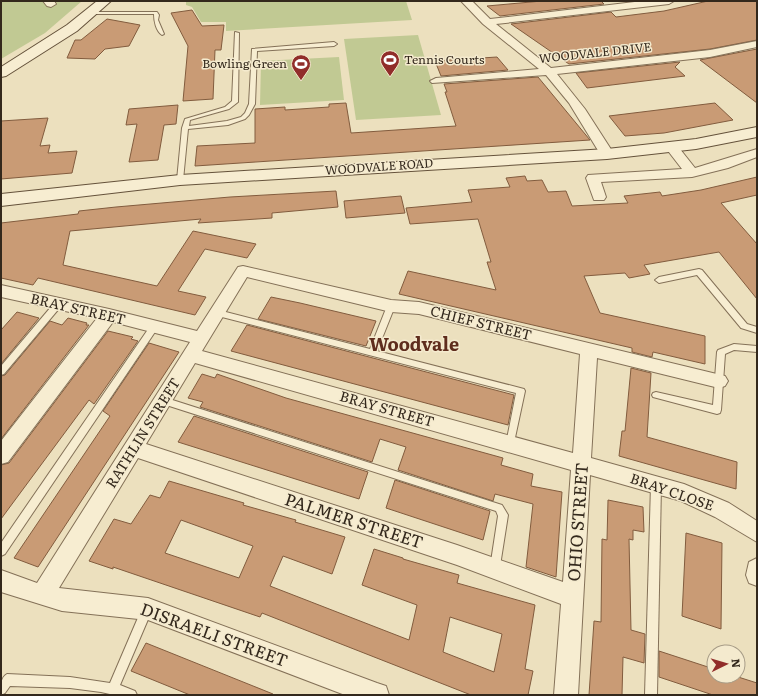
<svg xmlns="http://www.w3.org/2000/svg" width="758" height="696" font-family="Literata,serif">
<rect width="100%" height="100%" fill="#ece0be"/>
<g fill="#c1c993">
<polygon points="1,1 82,1 45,33 1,59"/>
<polygon points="186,1 406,1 412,20 226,31 226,22 201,22 192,7 186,5"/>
<polygon points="418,35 441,115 356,120 344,39"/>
<polygon points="339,57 344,100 260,105 261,61"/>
</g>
<g fill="#c99b75" stroke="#825c3e" fill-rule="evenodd">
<polygon points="542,1 601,1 604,4 500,16 487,6"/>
<polygon points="708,1 757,1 757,40 710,49 569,64 511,24 611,12 616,17 664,11"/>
<polygon points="192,10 202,26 224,25 221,50 215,50 213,99 183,101 188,46 171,13"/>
<polygon points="107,19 140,25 129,46 105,49 95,59 67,58 75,40 81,40"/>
<polygon points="757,49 757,103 700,60 710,58"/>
<polygon points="497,57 508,70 441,76 435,61"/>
<polygon points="680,62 675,67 685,76 587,88 576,73"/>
<polygon points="538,77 590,140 195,166 197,146 255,143 255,109 285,107 285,110 329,107 329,104 346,103 351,133 456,126 445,92 447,92 444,84"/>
<polygon points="715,103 733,120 664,133 625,136 609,116"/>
<polygon points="178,105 176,124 164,125 158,160 129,162 137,124 126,125 129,109"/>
<polygon points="48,118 40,146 50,145 48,153 77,151 72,173 1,179 1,121"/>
<polygon points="525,176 527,181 542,180 548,192 566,191 572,206 628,203 624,196 660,192 662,196 701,190 757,177 757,195 721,203 757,244 757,299 719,252 644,265 650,274 629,278 625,273 584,276 600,313 705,336 705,364 653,352 652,357 632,352 632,348 399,294 408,271 496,290 487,262 491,262 478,219 410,224 406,208 472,202 468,190 510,187 506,178"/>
<polygon points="336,191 338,207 272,213 272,218 198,223 201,219 70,231 63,265 157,286 193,231 256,244 247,258 205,249 178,291 206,297 195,315 38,278 33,285 1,278 1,223 78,214 79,211 116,207 230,197"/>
<polygon points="401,196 405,213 346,218 344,201"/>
<polygon points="271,297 300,303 376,321 366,346 258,319"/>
<polygon points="17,312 39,318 1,364 1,330"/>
<polygon points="68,318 87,323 86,325 89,325 1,439 1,376 5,375 50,321 62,325"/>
<polygon points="247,325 514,395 508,425 231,351"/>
<polygon points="108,331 133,337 131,339 138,341 94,404 89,400 1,519 1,465 9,463"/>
<polygon points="149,343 179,352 38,567 14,558 110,416 103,411"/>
<polygon points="631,368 651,373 647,437 737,462 736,489 619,456 622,431 625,431"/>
<polygon points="202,374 215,378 217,374 286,398 503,458 501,465 533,474 531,486 562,492 556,577 526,567 533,504 495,494 493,501 398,470 406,447 380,439 372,462 200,407 203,402 188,398"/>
<polygon points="194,416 368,472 359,499 178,442"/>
<polygon points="395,480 490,511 483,540 386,508"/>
<path d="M169 481 244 503 243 505 296 520 295 522 345 537 332 574 283 556 270 586 409 640 417 605 362 585 374 549 403 558V559L459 575 457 583 535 605 525 669 533 671 528 695H471L262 613 260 617 113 567V569L89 561 114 519 131 524 150 495 160 498ZM181 520 253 546 239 578 165 553ZM450 617 502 634 494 672 443 652Z"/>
<polygon points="608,500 643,507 644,532 633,530 633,540 629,539 631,630 645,634 644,663 623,657 622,695 589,695 594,621 601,622 602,539 607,540"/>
<polygon points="686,533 722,543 721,629 682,616"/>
<polygon points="146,643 273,694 273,695 190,695 131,671"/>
<polygon points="659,651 714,669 714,676 735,676 757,683 757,695 713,695 659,677"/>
</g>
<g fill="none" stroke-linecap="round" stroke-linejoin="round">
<defs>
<g id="lane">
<path d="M89 12H157L159 15 158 20 164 34 162 35C156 31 154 21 154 14H89Z"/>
<polygon points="235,32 239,33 238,102 229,109 190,120 189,126 227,121 241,117 245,113 249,104 252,49 334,42 337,44 334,46 257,51 255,104 249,115 245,119 228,125 188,129 183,180 182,181 178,181 177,180 182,128 185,119 225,107 232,101"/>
<polygon points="699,269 702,270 747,324 757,327 757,333 741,328 697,275 659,283 655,280 659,277"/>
<polygon points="59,300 63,303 62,305 4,374 1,375 1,366 56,301"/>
<polygon points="391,303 395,306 377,351 524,389 525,391 513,447 510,448 507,447 506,444 516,393 218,316 214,313 218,310 370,349 387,306"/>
<polygon points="154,324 157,325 158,327 157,329 5,554 1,556 1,543 151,325"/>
<polygon points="734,344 757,346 757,352 734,350 725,354 721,410 720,413 717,414 653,397 652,395 653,393 656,392 713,405 717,352 718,350"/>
<polygon points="163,397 502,505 508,515 499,572 495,573 491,572 490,568 498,516 496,511 160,403 159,401 160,399"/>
<polygon points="656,481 659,482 661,485 657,695 645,695 651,485 653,482"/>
<path d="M147 605 151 606 152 610 120 685 135 691 137 695H114L101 692 70 688 10 686 5 693 1 695C1 687 0 678 7 674L70 677 110 683 143 606Z"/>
</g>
<g id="street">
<polygon points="43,1 54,1 56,4 51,7 47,6"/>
<polygon points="461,1 472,1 490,19 643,1 674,1 669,4 496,24 551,68 710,50 757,41 757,47 710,57 557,74 585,109 614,154 607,158 602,157 569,103 546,75 432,83 430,81 436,78 539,69 483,24"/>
<polygon points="671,143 676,144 695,168 757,149 757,157 728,168 692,177 601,182 606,197 604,200 594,200 586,178 588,175 682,169 665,147"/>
<path d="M243 266 391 300 419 302 725 376 728 381 725 386 719 388 597 358 591 458 684 484 729 503 757 521V542L715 517 681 501 590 475 578 695H554L561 604 457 565 138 458 59 588 148 598 377 683 386 686 389 695H345L148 620 62 611 1 592V570L37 583 190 342 113 322 8 462 1 464V441L97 318 1 297V285L109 309 197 331 238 267ZM247 277 391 312 419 314 580 354 573 453 202 351ZM195 363 571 470 563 582 457 545 146 444Z"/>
<polygon points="757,558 757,586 749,583 746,575 749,562"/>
</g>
<g id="secondary">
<polygon points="97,1 111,1 77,31 6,76 1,77 1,67 67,25"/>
<polygon points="757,127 757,137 696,149 607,159 180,185 1,206 1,194 180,175 607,149 696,139"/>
</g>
</defs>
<use href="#lane" stroke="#847158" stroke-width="2"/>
<use href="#street" stroke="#847158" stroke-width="2"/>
<use href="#secondary" stroke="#65523b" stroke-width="2"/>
<use href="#lane" fill="#f7edd1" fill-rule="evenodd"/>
<use href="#street" fill="#f7edd1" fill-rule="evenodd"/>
<use href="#secondary" fill="#f7edd1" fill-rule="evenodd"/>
</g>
<defs>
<symbol id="stadium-pin" viewBox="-11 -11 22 30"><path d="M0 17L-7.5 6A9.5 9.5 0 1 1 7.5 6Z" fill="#912d2a" stroke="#f4eace"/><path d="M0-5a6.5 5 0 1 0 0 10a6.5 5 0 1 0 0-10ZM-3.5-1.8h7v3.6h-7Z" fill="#fff"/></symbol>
</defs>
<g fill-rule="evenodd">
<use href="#stadium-pin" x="379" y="49" width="22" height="30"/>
<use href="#stadium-pin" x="290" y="53" width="22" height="30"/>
</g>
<g text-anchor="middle" stroke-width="3" stroke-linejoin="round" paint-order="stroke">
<g font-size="12" fill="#33281c" stroke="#f4eace">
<text transform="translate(595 53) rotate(-6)" y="4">WOODVALE DRIVE</text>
<text transform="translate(379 167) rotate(-4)" y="4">WOODVALE ROAD</text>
</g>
<g font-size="12" fill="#33281c" stroke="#f4eace" text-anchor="start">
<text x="404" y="64">Tennis Courts</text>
<text x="287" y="68" text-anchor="end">Bowling Green</text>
</g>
<g font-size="14" fill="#33281c" stroke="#f4eace">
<text transform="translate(78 309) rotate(13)" y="5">BRAY STREET</text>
<text transform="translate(481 323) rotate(14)" y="5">CHIEF STREET</text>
<text transform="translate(387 409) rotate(16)" y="5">BRAY STREET</text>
<text transform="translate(143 433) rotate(-58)" y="5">RATHLIN STREET</text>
<text transform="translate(672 492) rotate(19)" y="5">BRAY CLOSE</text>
</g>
<g font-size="17" fill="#33281c" stroke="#f4eace">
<text transform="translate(354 521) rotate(18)" y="6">PALMER STREET</text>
<text transform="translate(578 522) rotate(-86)" y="6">OHIO STREET</text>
<text transform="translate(214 635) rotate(20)" y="6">DISRAELI STREET</text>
</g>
<g font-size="18" font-weight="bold" fill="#5f2d1d" stroke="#f4eace">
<text x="414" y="351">Woodvale</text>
</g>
</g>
<rect width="758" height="696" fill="none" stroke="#33281c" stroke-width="4"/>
<g transform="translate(726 664) rotate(85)"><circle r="19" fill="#f4eace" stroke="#a79c87"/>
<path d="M0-3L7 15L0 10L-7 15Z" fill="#912d2a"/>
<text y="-6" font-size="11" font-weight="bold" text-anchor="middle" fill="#33281c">N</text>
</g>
</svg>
